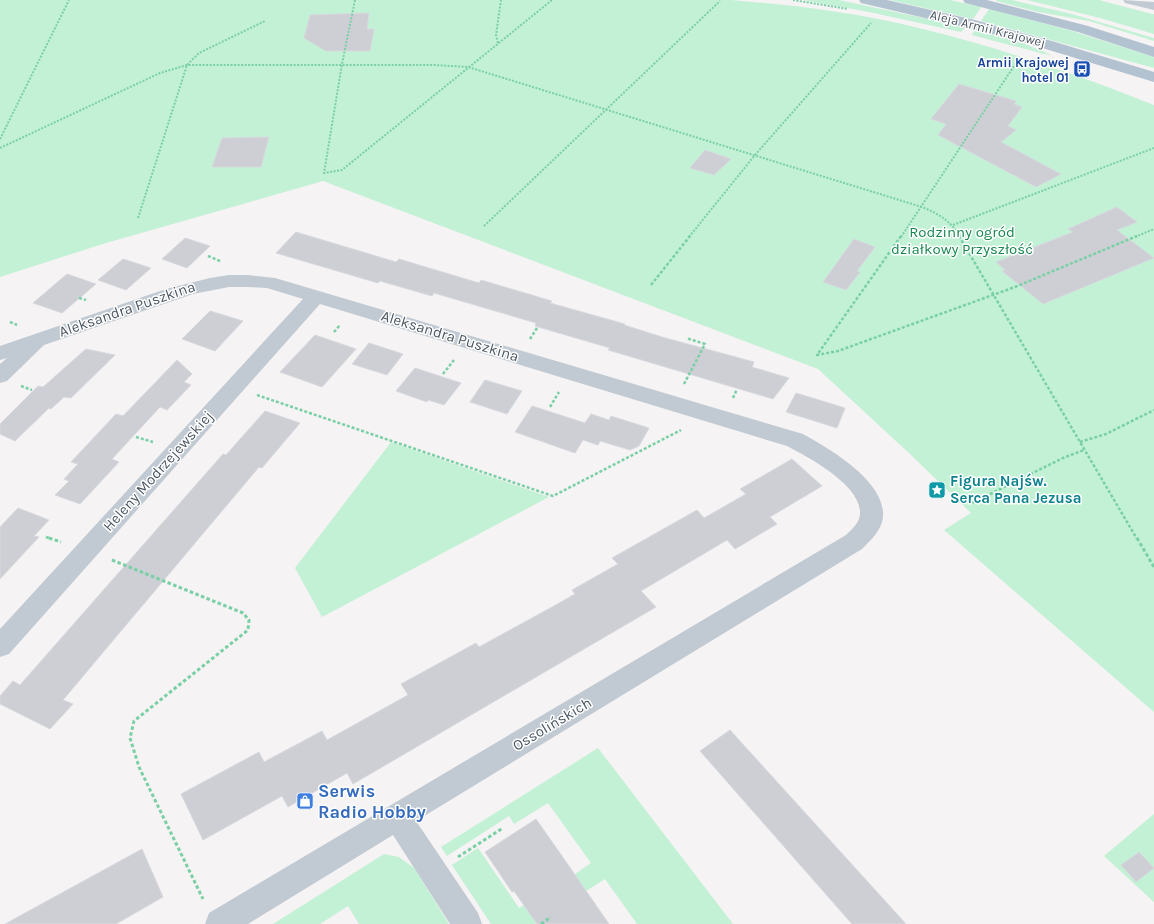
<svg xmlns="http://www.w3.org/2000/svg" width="1154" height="924" font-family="Karla,sans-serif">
<rect width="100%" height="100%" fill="#f5f3f3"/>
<g fill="#c3f1d5">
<path d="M0 0H731C764 3 798 6 831 11 938 26 1053 65 1154 105V712L944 530 971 513 910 454 818 369 323 181 106 243 0 277Z"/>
<polygon points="803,0 839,0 966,27 961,32 869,12"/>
<polygon points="890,0 950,0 981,7 973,19"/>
<polygon points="997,0 1012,0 1072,14 1154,38 1154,41 1089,21 1038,12 996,1"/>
<polygon points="1027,0 1099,0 1152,14 1154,14 1154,34 1100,18"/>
<polygon points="989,9 1069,30 1154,57 1154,68 981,21"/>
<polygon points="975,29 1020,42 1052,55 1044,54 972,35"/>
<polygon points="391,442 549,497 322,617 295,568"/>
<polygon points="598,748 733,924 637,924 605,879 535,924 491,924 452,865 478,848 519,908 548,890 549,892 591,863 548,803 514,824 509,816 447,856 441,847"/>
<polygon points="1154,814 1154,902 1104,856"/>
<polygon points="384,854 399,857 414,868 449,924 359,924 348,906 320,924 273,924"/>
</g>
<g fill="#cdcfd5" stroke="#d7d9de">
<polygon points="369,13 367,29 374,29 370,51 326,51 304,38 310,15"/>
<polygon points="959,84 1016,101 1014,104 1022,107 1008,126 1016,130 1001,142 1061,174 1036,187 938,135 946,124 931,119"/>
<polygon points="269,137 261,167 212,167 222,138"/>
<polygon points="705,150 731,159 714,175 690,168"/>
<polygon points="1117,207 1137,222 1117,230 1154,258 1043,304 1002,271 1005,270 996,262 1073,232 1068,229"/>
<polygon points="296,232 396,262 399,259 479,283 481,280 552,301 550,303 625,324 624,325 662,337 754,362 752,367 789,378 773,399 608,350 610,348 535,326 536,323 434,293 432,296 380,281 378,283 276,253"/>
<polygon points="185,238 210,246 187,268 162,259"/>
<polygon points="854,239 875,247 857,271 860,272 846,290 823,282"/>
<polygon points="123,259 151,268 126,290 98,280"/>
<polygon points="67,274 96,284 62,313 33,303"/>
<polygon points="210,311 243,321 215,351 182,339"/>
<polygon points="315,335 356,349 322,387 280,372"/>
<polygon points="369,343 403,354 387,375 352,364"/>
<polygon points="86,349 115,355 71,398 64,397 51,409 49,408 15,441 0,434 0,424 38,386 43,387"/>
<polygon points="177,360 192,374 184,382 191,385 167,410 160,407 112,459 119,462 80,504 55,495 69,481 64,479 78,464 71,462 116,414 123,416"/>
<polygon points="415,368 461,383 444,405 428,400 427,402 396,391"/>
<polygon points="485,380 522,391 507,414 470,402"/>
<polygon points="796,393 845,408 837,428 786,412"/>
<polygon points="532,406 585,423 591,414 609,420 611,416 649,428 639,446 630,450 600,441 598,445 583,440 575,453 515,432"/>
<polygon points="265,411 300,423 262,468 259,467 63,700 73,704 50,729 0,704 0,696 13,681 20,685 223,454 226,455"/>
<polygon points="792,459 822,486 770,517 777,524 735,549 727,540 641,591 656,607 353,784 347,773 288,807 282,796 203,840 181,794 259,752 264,762 322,731 327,740 408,695 401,684 476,643 479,647 552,607 575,594 572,590 618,564 612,558 697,510 704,518 746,494 740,489"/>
<polygon points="18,508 49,520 34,536 39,537 0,579 0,527"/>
<polygon points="730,730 906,924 852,924 700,751"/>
<polygon points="536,819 562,856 609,924 537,924 514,891 512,892 485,852"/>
<polygon points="142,849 163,897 116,924 5,924"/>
<polygon points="1139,852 1154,868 1136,882 1121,865"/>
</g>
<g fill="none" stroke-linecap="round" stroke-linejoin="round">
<g stroke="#7ad0a6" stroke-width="2" stroke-dasharray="2 1.5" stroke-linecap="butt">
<polyline points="355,0 342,64 324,173 342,170 552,0"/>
<polyline points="793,0 848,9"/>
<polyline points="498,43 496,35 501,0"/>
<polyline points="0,139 69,0"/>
<path d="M0 148 160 73 187 65H435L468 67 922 207C939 214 951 221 960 237"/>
<polyline points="138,218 187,65 199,53 265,21"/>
<polyline points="953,225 1154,148"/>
<polyline points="484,226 720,1"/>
<polyline points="689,237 755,155 871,23"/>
<polyline points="901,237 1020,57"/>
<polyline points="1135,237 1154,229"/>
</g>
<g stroke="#7ad0a6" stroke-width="2.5" stroke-dasharray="3 2" stroke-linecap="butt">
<polyline points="901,236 817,355 838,351 1015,287 1137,236"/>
<polyline points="959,236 1137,539"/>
<polyline points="208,256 220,261"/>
<polyline points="651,285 690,236"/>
<polyline points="79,298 86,300"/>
<polyline points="10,322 17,325"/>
<polyline points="334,332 340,325"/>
<polyline points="530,339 537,328"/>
<polyline points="443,374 454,360"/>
<polyline points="684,384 705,344 686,338"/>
<polyline points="21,386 32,390"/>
<polyline points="257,395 553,496 681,430"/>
<polyline points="733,398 737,389"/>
<polyline points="550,407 559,392"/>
<polyline points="136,437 153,442"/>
<polyline points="1080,442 1106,434 1154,410"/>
<polyline points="972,503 1063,458 1084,450"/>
<polyline points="46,537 52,539"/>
</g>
<g stroke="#7ad0a6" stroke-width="3" stroke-dasharray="3.5 2.5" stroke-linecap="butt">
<polyline points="49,538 61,542"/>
<polyline points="1137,538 1154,567"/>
<polyline points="112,560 243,613 249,620 248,630 134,721 130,738 139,767 203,899"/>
<polyline points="458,857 503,828"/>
<polyline points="541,924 551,917"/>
</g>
<g fill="#c1cad2" fill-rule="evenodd">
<polygon points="1123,0 1154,2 1154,10 1125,3"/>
<path d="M229 275H248L275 278 803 434C828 448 882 479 883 513 884 528 872 539 862 549L416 821 478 913 482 924H450L393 835 248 924H205L209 913 846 535C852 529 860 523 860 513 861 485 808 457 787 446L320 304 9 654 0 657V629L303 299 267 288 248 287H229L193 294 44 345 7 381 0 383V364L7 358 0 360V346L166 289 210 278Z"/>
</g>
<g fill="#b3c2d1" fill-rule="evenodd">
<polygon points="859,0 887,0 975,20 1052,41 1154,72 1154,82 1006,37 861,3"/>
<polygon points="963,0 987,0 1088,26 1154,47 1154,57 1078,32 965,3"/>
</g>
</g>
<defs>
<symbol id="bus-square" viewBox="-11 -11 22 22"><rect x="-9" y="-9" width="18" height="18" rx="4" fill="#1a4fb4" stroke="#fff"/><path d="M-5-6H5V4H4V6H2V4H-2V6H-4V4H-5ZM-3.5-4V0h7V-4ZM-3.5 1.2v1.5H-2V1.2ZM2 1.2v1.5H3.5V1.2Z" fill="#fff"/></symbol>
<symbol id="sight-square" viewBox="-11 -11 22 22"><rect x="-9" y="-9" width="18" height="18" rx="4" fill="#0f9aa8" stroke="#fff"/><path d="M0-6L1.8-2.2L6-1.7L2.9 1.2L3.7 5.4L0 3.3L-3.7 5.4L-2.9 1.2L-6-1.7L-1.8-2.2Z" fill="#fff"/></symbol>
<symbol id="shop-square" viewBox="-11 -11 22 22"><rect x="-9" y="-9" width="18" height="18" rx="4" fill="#3f7fe0" stroke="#fff"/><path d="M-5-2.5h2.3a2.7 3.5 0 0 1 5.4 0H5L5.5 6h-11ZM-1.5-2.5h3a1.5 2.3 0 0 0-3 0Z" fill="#fff"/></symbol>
</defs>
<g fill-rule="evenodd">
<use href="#bus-square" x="1072" y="59" width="20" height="20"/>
<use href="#sight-square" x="927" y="480" width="20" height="20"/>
<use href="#shop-square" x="295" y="791" width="20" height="20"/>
</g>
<g text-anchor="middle" stroke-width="3" stroke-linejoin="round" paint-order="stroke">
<g font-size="13" fill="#4a5661" stroke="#fff">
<text transform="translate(988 28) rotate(14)" y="5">Aleja Armii Krajowej</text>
</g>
<g font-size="13" font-weight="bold" fill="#164399" stroke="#fff" text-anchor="end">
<text x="1069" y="67">Armii Krajowej<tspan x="1069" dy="15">hotel 01</tspan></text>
</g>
<g font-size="15" fill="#17864f" stroke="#fff">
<text x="962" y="237">Rodzinny ogród<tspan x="962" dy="17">działkowy Przyszłość</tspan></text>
</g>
<g font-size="15" fill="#4a5661" stroke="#fff">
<text transform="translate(127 309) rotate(-19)" y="5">Aleksandra Puszkina</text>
<text transform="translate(450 336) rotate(17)" y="5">Aleksandra Puszkina</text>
<text transform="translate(158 471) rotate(-48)" y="5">Heleny Modrzejewskiej</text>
<text transform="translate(552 724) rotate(-31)" y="5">Ossolińskich</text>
</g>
<g font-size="15" font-weight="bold" fill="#0d838f" stroke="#fff" text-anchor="start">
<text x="950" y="486">Figura Najśw.<tspan x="950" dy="17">Serca Pana Jezusa</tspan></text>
</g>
<g font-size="18" font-weight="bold" fill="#366cbe" stroke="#fff" text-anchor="start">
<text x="318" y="797">Serwis<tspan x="318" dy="21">Radio Hobby</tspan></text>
</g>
</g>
</svg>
